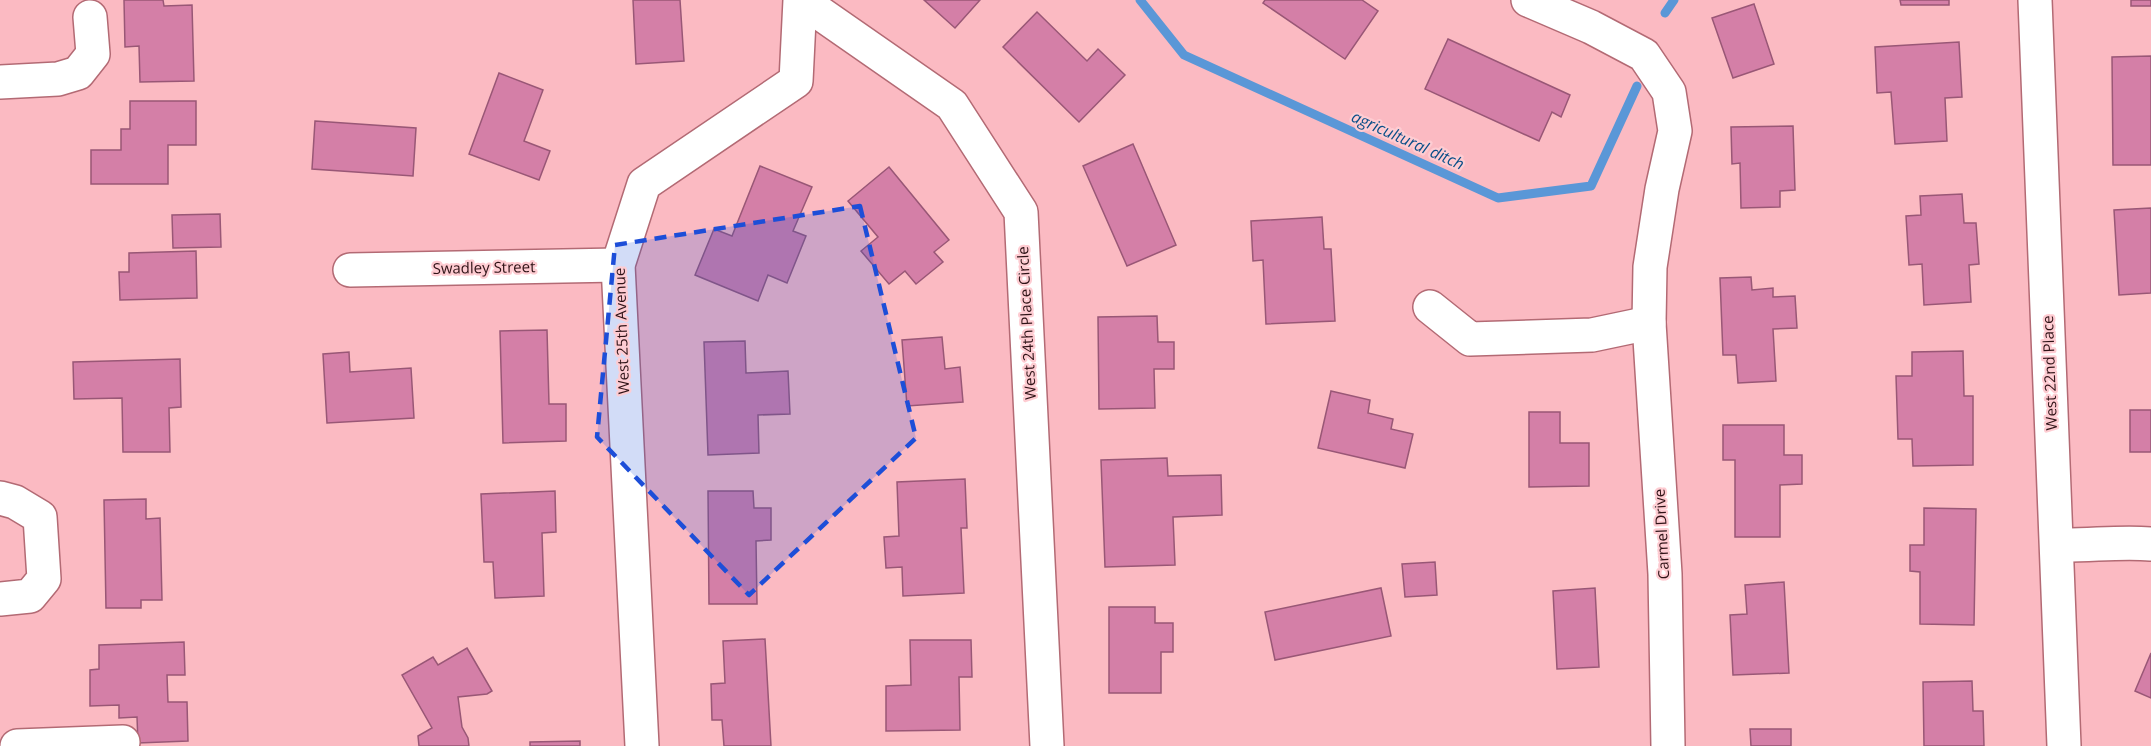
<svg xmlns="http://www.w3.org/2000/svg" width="2151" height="746" font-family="'Open Sans',sans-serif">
<rect width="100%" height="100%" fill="#fbbac2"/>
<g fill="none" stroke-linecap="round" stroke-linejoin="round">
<g stroke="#5a97d7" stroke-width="9">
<polyline points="1140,0 1184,55 1498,198 1591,186 1637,86"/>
<polyline points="1665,13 1674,0"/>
</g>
</g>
<g fill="#d47fa7" stroke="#995776" stroke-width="1.5">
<polygon points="124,0 163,0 164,6 192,5 194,81 140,82 139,46 125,47"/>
<polygon points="633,0 680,0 684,61 636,64"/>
<polygon points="924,0 980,0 955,28"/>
<polygon points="1265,0 1362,0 1378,11 1345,59 1263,3"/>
<polygon points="1900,0 1949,0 1949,5 1901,5"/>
<rect x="2131" y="0" width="20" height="6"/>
<polygon points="1754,4 1774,64 1733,78 1712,18"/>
<polygon points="1037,12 1087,61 1098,49 1125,75 1079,122 1003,47"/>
<polygon points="1448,39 1570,95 1561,117 1552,112 1539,141 1425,89"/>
<polygon points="1959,42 1962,97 1945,98 1947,141 1895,144 1891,92 1877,93 1875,47"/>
<polygon points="2151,56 2151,165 2113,165 2112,57"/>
<polygon points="499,73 543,90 524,141 550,151 539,180 469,154"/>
<polygon points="130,101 196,101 196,145 168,145 168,184 91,184 91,150 121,150 121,129 130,129"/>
<polygon points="315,121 416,128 413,176 312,169"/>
<polygon points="1793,126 1795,190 1780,191 1780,207 1741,208 1740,163 1732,164 1731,127"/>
<polygon points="1133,144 1176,245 1127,266 1083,166"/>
<polygon points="760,166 812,187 793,231 806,236 787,283 768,275 758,301 695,275 714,229 732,236"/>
<polygon points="889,167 949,240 934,252 943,262 916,284 905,271 889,284 861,251 878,237 848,201"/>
<polygon points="1962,194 1964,223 1976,223 1979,264 1969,265 1971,302 1924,305 1922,264 1909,265 1906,216 1921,215 1920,196"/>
<polygon points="2151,208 2151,293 2119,295 2114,210"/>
<polygon points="220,214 221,247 173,248 172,215"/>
<polygon points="1322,217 1324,249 1331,249 1335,321 1266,324 1263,260 1253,261 1251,221"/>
<polygon points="196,251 197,298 120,300 119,272 129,272 129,253"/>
<polygon points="1751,277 1752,290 1773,288 1773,297 1795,296 1797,328 1773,329 1776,381 1738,383 1736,355 1723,355 1720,278"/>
<polygon points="1157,316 1158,342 1174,342 1174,369 1154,369 1155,408 1099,409 1098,317"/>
<polygon points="547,330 549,404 566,404 566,441 503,443 500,331"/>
<polygon points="942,337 945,369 960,367 963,402 907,406 902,340"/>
<polygon points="745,341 746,373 788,371 790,414 758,415 759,453 708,455 704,342"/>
<polygon points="1963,351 1964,396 1973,396 1973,465 1913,466 1912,439 1898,439 1896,376 1912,376 1912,352"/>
<polygon points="349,352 350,372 411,368 414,418 327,423 323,354"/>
<polygon points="180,359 181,407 169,408 170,452 123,452 122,398 74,399 73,362"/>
<polygon points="1331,391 1370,400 1368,413 1393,419 1391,429 1413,434 1405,468 1318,448"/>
<rect x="2130" y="410" width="21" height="42"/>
<polygon points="1529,412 1560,412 1560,443 1589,443 1589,486 1529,487"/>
<polygon points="1723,425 1784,425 1784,455 1802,455 1802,484 1780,485 1780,537 1735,537 1735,460 1723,460"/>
<polygon points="1167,458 1168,476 1221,475 1222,515 1173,517 1175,565 1105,567 1101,460"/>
<polygon points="965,479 967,528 961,528 964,593 903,596 902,567 886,568 884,537 899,536 897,482"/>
<polygon points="555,491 556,532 542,533 544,596 495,598 493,562 484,562 481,494"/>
<polygon points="708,491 753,491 754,508 771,508 771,540 756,541 757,604 709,604"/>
<polygon points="146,499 146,519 160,518 162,600 141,600 141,608 106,608 104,500"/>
<polygon points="1924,508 1976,509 1974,625 1920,624 1920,572 1910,571 1910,545 1924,545"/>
<polygon points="1435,562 1437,595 1405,597 1402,564"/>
<polygon points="1784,582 1789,673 1733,675 1730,615 1747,614 1745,585"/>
<polygon points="1381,588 1391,636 1275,660 1265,612"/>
<polygon points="1595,588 1599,667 1557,669 1553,591"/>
<polygon points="1109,607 1155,607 1155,623 1173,623 1173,652 1161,652 1161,693 1109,693"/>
<polygon points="765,639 771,746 724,746 722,720 712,720 711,684 725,683 723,641"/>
<polygon points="910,640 971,640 972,677 959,677 960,730 886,731 886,686 911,685"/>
<polygon points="184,642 185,675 167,675 168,702 187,702 188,741 138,743 137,717 119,718 119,705 90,706 90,670 99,669 99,645"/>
<polygon points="467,648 492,691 487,694 458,697 462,727 468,738 469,746 419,746 418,736 432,728 402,675 433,657 438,665"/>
<polygon points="2151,653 2151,698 2135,691"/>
<polygon points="1972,681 1973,711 1983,711 1984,746 1924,746 1923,682"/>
<polygon points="1750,729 1791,729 1791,746 1751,746"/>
<polygon points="580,741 580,746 530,746 530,742"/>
</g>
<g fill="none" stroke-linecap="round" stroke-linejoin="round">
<defs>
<g id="minor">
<polyline points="801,0 952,105 1021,212 1047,746"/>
<polyline points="1528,0 1591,27 1644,55 1669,92 1675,131 1662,189 1650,267 1649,323 1665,574 1668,746"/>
<polyline points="2035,0 2064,746"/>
<polyline points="0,82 58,79 78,73 93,54 90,17"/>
<polyline points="350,270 618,265"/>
<polyline points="1430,307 1470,339 1592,335 1649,323"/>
<polyline points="0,498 15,502 40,517 44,579 30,596 0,599"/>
<path d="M2057 545C2089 546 2120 541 2151 544"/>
<polyline points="17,746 123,742"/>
<polyline points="642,746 618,265 644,184 796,81 800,0"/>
</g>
</defs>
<use href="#minor" stroke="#b36a74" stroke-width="36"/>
<use href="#minor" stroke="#fff" stroke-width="33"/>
</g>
<path fill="#1d4ed8" fill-opacity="0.2" stroke="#1d4ed8" stroke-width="4.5" stroke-dasharray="12 8" stroke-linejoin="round" d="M860 206 916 438 749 595 597 437 615 245Z"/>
<g text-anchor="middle" stroke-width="4.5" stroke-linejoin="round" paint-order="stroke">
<g font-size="15" fill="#2f1317" stroke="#feccd2">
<text transform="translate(484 268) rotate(-1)" y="5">Swadley Street</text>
<text transform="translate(1027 323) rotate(-93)" y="5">West 24th Place Circle</text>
<text transform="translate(622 331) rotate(-92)" y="5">West 25th Avenue</text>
<text transform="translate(2050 373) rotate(-92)" y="5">West 22nd Place</text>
<text transform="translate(1662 534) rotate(-93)" y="5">Carmel Drive</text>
</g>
<g font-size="16" font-style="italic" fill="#084e88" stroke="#feccd2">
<text transform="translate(1408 140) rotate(24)" y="6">agricultural ditch</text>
</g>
</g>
</svg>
